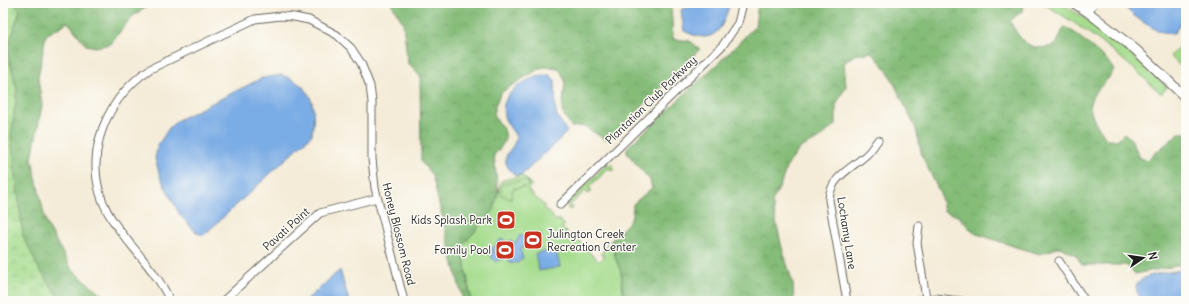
<svg xmlns="http://www.w3.org/2000/svg" width="1189" height="304" font-family="Delius,sans-serif">
<defs>
<pattern id="forest-crowns" width="20" height="18" patternUnits="userSpaceOnUse"><rect width="20" height="18" fill="#84bc78"/><path d="M2 6a3 3 0 1 1 6 0M12 15a3 3 0 1 1 6 0" fill="none" stroke="#71a167"/></pattern>
<pattern id="wetland-marsh" width="20" height="14" patternUnits="userSpaceOnUse"><rect width="20" height="14" fill="#a5dc8d"/><path d="M1 5h8M5 5V1M11 12h8M15 12V8" fill="none" stroke="#8dbc79"/></pattern>
<pattern id="park-dots" width="8" height="8" patternUnits="userSpaceOnUse"><rect width="8" height="8" fill="#a5dc8d"/><path d="M2 2h.1M6 6h.1" fill="none" stroke="#8dbc79" stroke-width="1.8" stroke-linecap="round"/></pattern>
</defs>
<rect width="100%" height="100%" fill="#fdfcf7"/>
<filter id="ink" filterUnits="userSpaceOnUse"><feTurbulence type="fractalNoise" baseFrequency=".025" numOctaves="2"/><feDisplacementMap in="SourceGraphic" scale="8" xChannelSelector="R" yChannelSelector="G"/><feConvolveMatrix kernelMatrix="1 2 1 2 8 2 1 2 1" color-interpolation-filters="sRGB"/></filter>
<filter id="wash" filterUnits="userSpaceOnUse"><feTurbulence type="fractalNoise" baseFrequency=".012" numOctaves="4" result="noise"/><feDisplacementMap in="SourceGraphic" scale="16" xChannelSelector="R" yChannelSelector="G"/><feGaussianBlur stdDeviation="0.9" result="paint"/><feColorMatrix in="noise" values="0 0 0 0 0 0 0 0 0 0 0 0 0 0 0 0 0 1.4 0 .05"/><feComposite in="paint" operator="in"/></filter>
<g filter="url(#wash)">
<rect width="100%" height="100%" fill="#f4ecd8"/>
<g fill="#a5dc8d" stroke="#607c54">
<path d="M1042 3H1061L1080 15 1124 48 1167 87 1161 94C1125 59 1086 28 1042 3Z"/>
<polygon points="522,175 532,185 528,189 529,192 545,206 543,208 551,214 556,221 558,219 565,225 562,228 571,237 573,235 599,262 604,257 601,253 604,251 603,249 608,245 607,243 613,239 615,257 621,272 625,301 471,301 462,246 493,211 501,181"/>
</g>
<g fill="url(#forest-crowns)" stroke="#506c4a">
<polygon points="13,3 152,3 132,17 110,44 96,47 86,45 68,22 46,35 38,78 42,105 32,159 46,223 72,270 110,301 62,301 40,271 23,236 11,137 17,90 7,50 20,11"/>
<path d="M391 3H677L671 6 673 39 690 41 700 49 613 136 606 140 584 126 571 127 562 112 565 81 559 68C554 68 548 67 543 67 540 68 504 90 501 93 499 96 496 103 495 107 489 127 522 127 494 155L498 193 493 211 462 246 471 301H463L432 175 421 162 420 75 408 64 403 23Z"/>
<path d="M758 3H930L934 7 946 3H1025L1022 11 1010 21C1021 43 1032 53 1056 45L1064 27 1071 30 1106 59 1114 70C1109 80 1101 85 1094 94 1083 108 1099 129 1107 140H1117L1124 133 1131 139 1140 158 1147 160 1179 133H1186V264L1135 274 1126 265H1082L1076 255 1060 247 1040 254 1019 248 974 233 958 216 944 211 940 193 922 156 916 129 889 73 872 52 854 55 844 63 846 86 836 105V124L819 139 800 148 786 168 781 184 772 202 781 244 793 284 794 301H624L621 272 615 257 613 239C625 224 633 225 633 204L652 188 650 180 627 153V148L732 50 755 26Z"/>
</g>
<polygon fill="url(#wetland-marsh)" stroke="#607c54" points="3,3 13,3 20,10 7,51 17,90 11,137 23,236 40,271 62,301 3,301"/>
<g fill="url(#park-dots)" stroke="#607c54">
<polygon points="1186,39 1186,72 1170,56"/>
<polygon points="607,164 613,165 614,170 612,171 609,168 589,187 592,191 588,194 585,191 570,205 573,209 568,209 568,202"/>
<path d="M522 180 528 182 529 186 513 189 511 198C504 198 501 196 499 189L503 184Z"/>
</g>
<g fill="#7aace5" stroke="#4b6480">
<path d="M699 3H730C722 31 714 46 684 31L681 10Z"/>
<path d="M1122 3H1186V17L1174 33C1161 37 1128 14 1122 3Z"/>
<path d="M282 75C314 87 316 104 312 135L204 235 197 233 180 215 160 177 155 158 158 145 169 128 178 120 262 78Z"/>
<path d="M550 75 555 80 556 114 567 132 523 174 516 176C493 156 515 152 516 137 513 130 506 124 504 116 498 92 530 75 550 75Z"/>
<circle cx="506" cy="220" r="6"/>
<polygon points="520,235 526,238 529,244 520,249 523,258 517,264 515,262 512,264 508,260 511,256 508,252 504,254 504,258 501,260 499,259 496,262 490,256 493,252 491,249 495,245 498,247 497,243 501,239 508,242 511,240 515,244"/>
<polygon points="556,249 560,267 539,271 535,254"/>
<path d="M1186 269V301H1139L1136 286C1143 272 1171 273 1186 269Z"/>
<polygon points="340,270 349,301 305,301"/>
</g>
</g>
<g filter="url(#ink)">
<g fill="none" stroke-linecap="round" stroke-linejoin="round">
<defs>
<g id="minor">
<polyline points="1088,12 1094,3"/>
<polyline points="560,205 723,45 738,23 743,3"/>
<polyline points="919,226 917,243 926,298"/>
<polyline points="1059,261 1085,301"/>
<path d="M170 301C157 271 131 248 113 221 78 169 100 102 150 69L255 19 281 16 294 17 309 20 337 35 351 48 361 63 370 86 372 102V159L375 188 404 301"/>
<polyline points="223,301 320,213 377,198"/>
<path d="M847 301 829 200C830 177 851 169 866 155 871 151 874 145 878 140"/>
<polyline points="911,301 936,298 961,301"/>
</g>
<polyline id="tertiary" points="1074,3 1088,12 1136,50 1186,98"/>
</defs>
<use href="#minor" stroke="#68655e" stroke-width="9"/>
<use href="#tertiary" stroke="#68655e" stroke-width="11"/>
<use href="#minor" stroke="#fff" stroke-width="7"/>
<use href="#tertiary" stroke="#fff" stroke-width="9"/>
</g>
</g>
<defs>
<symbol id="stadium-square" viewBox="-11 -11 22 22"><rect x="-9" y="-9" width="18" height="18" rx="4" fill="#c8321e" stroke="#fdfcf7"/><path d="M0-5a6.5 5 0 1 0 0 10a6.5 5 0 1 0 0-10ZM-3.5-1.8h7v3.6h-7Z" fill="#fff"/></symbol>
</defs>
<g fill-rule="evenodd">
<use href="#stadium-square" x="495" y="209" width="22" height="22"/>
<use href="#stadium-square" x="522" y="229" width="22" height="22"/>
<use href="#stadium-square" x="494" y="239" width="22" height="22"/>
</g>
<g text-anchor="middle" stroke-width="3" stroke-linejoin="round" paint-order="stroke">
<g font-size="11" fill="#1c1c1c" stroke="#fdfcf7">
<text transform="translate(651 100) rotate(-44)" y="4">Plantation Club Parkway</text>
<text transform="translate(286 229) rotate(-42)" y="4">Pavati Point</text>
<text transform="translate(847 233) rotate(81)" y="4">Lochamy Lane</text>
<text transform="translate(399 234) rotate(76)" y="4">Honey Blossom Road</text>
</g>
<g font-size="11" fill="#1c1c1c" stroke="#fdfcf7" text-anchor="end">
<text x="492" y="224">Kids Splash Park</text>
<text x="547" y="238" text-anchor="start">Julington Creek<tspan x="547" dy="13">Recreation Center</tspan></text>
<text x="491" y="254">Family Pool</text>
</g>
</g>
<rect width="1189" height="304" fill="none" stroke="#fdfcf7" stroke-width="16"/>
<g transform="translate(1143 258) rotate(77)" stroke="#fdfcf7" stroke-width="3" paint-order="stroke">
<path d="M0-3L7 15L0 10L-7 15Z" fill="#1c1c1c"/>
<text y="-6" font-size="11" font-weight="bold" text-anchor="middle" fill="#1c1c1c">N</text>
</g>
</svg>
